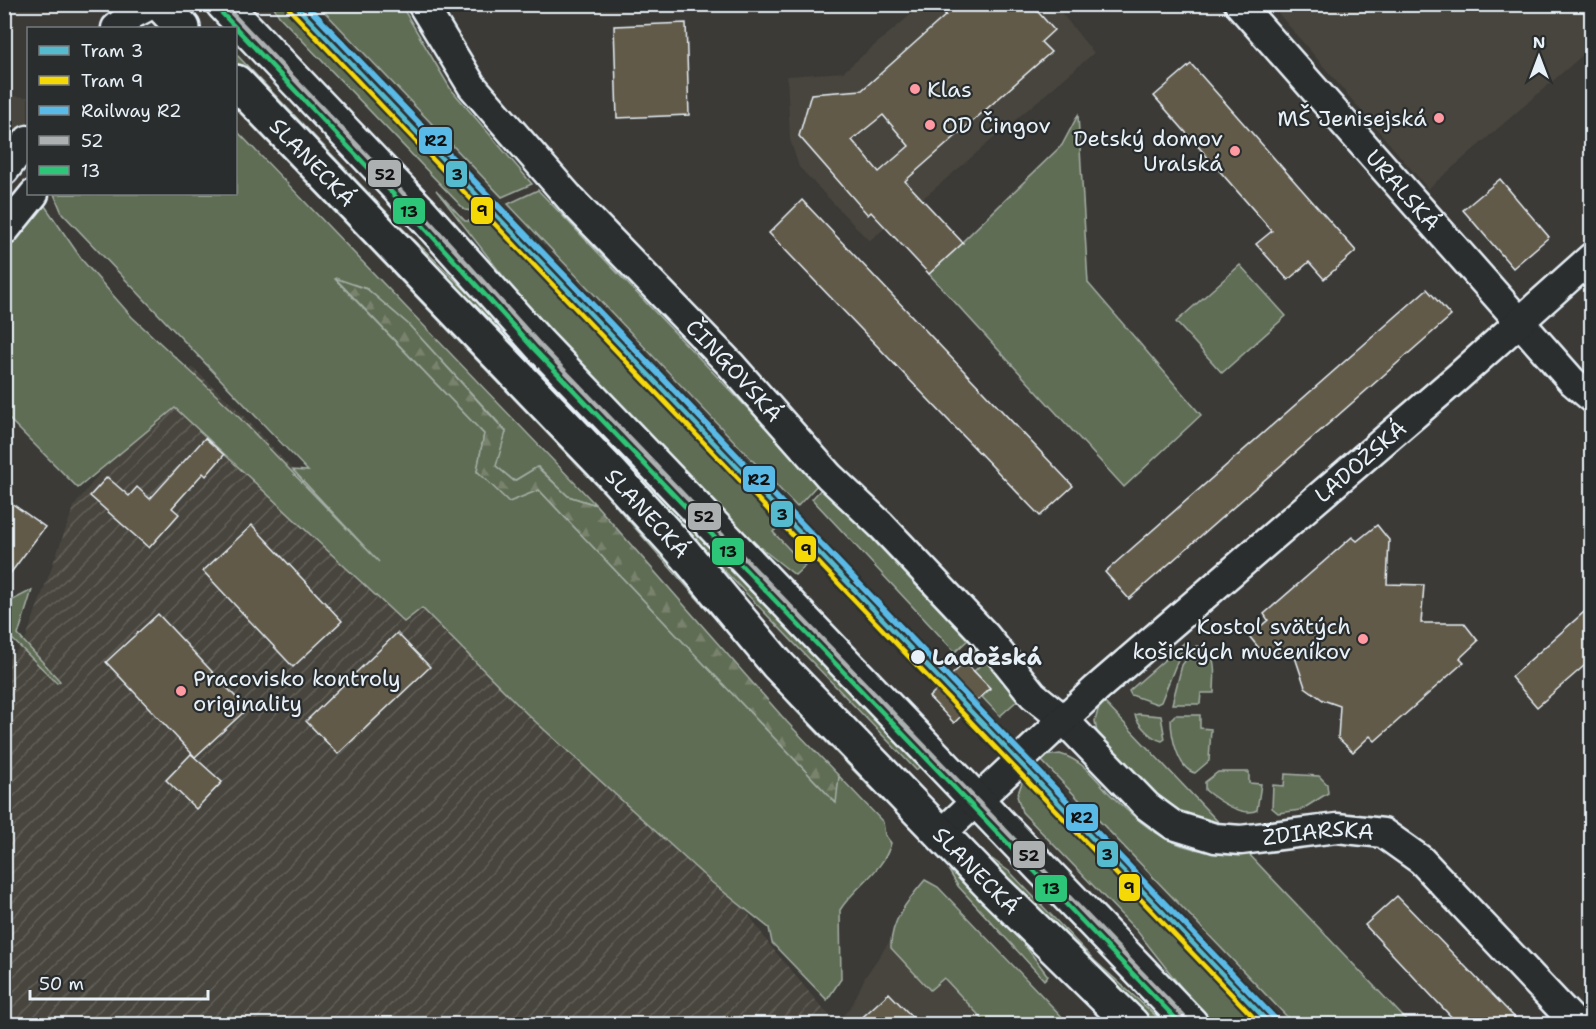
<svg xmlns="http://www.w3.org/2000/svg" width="1596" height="1029" font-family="'Shantell Sans',sans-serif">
<defs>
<pattern id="industrial-furrows" width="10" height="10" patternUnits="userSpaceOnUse" patternTransform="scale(1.5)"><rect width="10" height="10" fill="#47443c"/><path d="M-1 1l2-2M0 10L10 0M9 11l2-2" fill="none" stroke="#625f59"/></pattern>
<pattern id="forest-firs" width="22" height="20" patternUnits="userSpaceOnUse" patternTransform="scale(1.5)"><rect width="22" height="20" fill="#616d54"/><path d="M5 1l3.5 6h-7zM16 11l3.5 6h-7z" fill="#78826d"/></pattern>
</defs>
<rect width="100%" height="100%" fill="#3b3a36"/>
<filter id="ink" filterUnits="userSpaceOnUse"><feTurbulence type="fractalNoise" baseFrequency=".0167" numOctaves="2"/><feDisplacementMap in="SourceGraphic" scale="12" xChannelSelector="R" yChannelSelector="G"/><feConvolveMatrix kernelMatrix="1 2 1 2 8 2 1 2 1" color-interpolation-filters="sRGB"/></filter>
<g filter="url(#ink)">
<g fill="#47443c">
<polygon points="922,5 1055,5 1094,53 932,191 869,241 799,167 790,140 787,76 843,72"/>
<polygon points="1271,5 1591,5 1591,48 1428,189"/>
<polygon points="4,84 11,96 28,97 28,140 4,171"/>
<polygon points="925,880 938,887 1069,1024 809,1024 824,1010 837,1023 852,1005 865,977 891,939 900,915"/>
</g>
<polygon fill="url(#industrial-furrows)" points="192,367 235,407 421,607 526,713 748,913 769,944 824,1010 809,1024 5,1024 4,664 24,643 74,506 109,461 125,448"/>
<g fill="#616d54" stroke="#a4afa6" stroke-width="1.5">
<polygon points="273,5 286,5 479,207 472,211 465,210 279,16"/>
<polygon points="318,5 401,5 450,88 532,184 502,197"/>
<polygon points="236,54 401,227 541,364 923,764 916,770 236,63"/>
<polygon points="236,101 611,492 886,797 883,801 797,712 606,495 236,109"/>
<polygon points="1078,115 1088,283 1201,415 1124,487 929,274 1062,145"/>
<path d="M236 130 596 505 568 496 538 467 514 481 495 465 506 431 408 324 367 289 336 280 484 434 477 472 539 490 835 802 839 776 883 822 885 835 891 843C884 871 855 886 840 910L841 979 827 1000 772 943 769 928 710 881 526 713 422 608 404 622 175 408 78 488 5 415 4 251 43 203 83 261 132 317 229 407 379 562 293 470 308 471 62 213 54 194H236Z"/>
<polygon points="436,190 465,221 472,221 486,214 782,523 773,532 805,566 795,575 728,522 549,335"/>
<polygon points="538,190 819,483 797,507 508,204"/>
<polygon points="1240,265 1286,316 1222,373 1176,322"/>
<polygon points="823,487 968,640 955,652 812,499"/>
<polygon points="32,590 18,635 60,681 57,683 5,632 5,604"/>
<polygon points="1185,642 1161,702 1157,704 1131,695 1129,691"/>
<path d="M1196 646C1220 648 1214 677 1214 693H1201L1200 704H1172L1182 665Z"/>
<polygon points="976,649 1019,699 1000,716 982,697 990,689 974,671 984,662 974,651"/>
<polygon points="1104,702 1223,827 1217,829 1162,806 1098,739 1095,721 1098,710"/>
<path d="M1138 714 1161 716 1165 739 1162 741C1152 739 1138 725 1135 715Z"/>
<path d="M1175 715H1200V728L1211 729 1209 761 1195 773C1177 769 1171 734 1171 719Z"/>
<path d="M1060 754C1081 760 1093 775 1107 791 1149 834 1184 859 1246 851L1410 1024H1294L1041 760 1046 756Z"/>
<path d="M1218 772H1249V783L1261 784 1257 810C1243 818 1216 799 1205 790V782Z"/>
<polygon points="1285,774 1319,776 1327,784 1328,793 1301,810 1278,813 1272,808 1273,785 1284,786"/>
<polygon points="1024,777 1261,1024 1210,1024 1137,931 1022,812 1017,796"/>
<polygon points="992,859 1010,872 1095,961 1165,1024 1152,1024 987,860"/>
<polygon points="949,871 957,874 1011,927 1048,976 1044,980 958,886"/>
<path d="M925 880 938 887 1069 1024H987L944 978 930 990 891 948C890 921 909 899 925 880Z"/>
</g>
<polygon fill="url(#forest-firs)" stroke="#a4afa6" stroke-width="1.5" points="335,278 367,289 408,324 506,432 496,466 514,481 537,467 568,496 596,505 787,722 839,776 836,803 539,490 509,502 477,471 484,434"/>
<g fill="#625a4a" stroke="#e8f1f8" stroke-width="1.5" fill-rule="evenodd">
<path d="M936 4H1031L1054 30 1041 42 1051 52 905 181 963 243 929 274 871 212 868 215 799 136 811 94 862 90 946 15ZM883 115 909 146 879 172 852 140Z"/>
<polygon points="686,23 689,115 617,118 614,26"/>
<polygon points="1191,64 1356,251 1324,279 1309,262 1288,280 1256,244 1272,231 1154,96"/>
<polygon points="1500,179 1549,237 1513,268 1463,210"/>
<polygon points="802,200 1073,486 1040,516 769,233"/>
<polygon points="1427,289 1451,316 1129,599 1105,572"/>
<polygon points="205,438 224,455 206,476 203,473 172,508 179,514 149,548 90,496 107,477 129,496 137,487 150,499"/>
<polygon points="4,498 45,527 4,582"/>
<polygon points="252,525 342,621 293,667 203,571"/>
<polygon points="1377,525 1389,540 1387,584 1424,585 1421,623 1464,623 1478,641 1460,658 1464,662 1375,741 1370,736 1353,752 1338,738 1340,706 1323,700 1305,687 1294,654 1263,653 1249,636 1268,620 1264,614 1352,537 1357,541"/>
<polygon points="1592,605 1592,659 1537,707 1511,677"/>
<polygon points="158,614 247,709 195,757 106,662"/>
<polygon points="397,633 430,667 338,754 306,721"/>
<polygon points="965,662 990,688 954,723 929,697"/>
<polygon points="191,754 222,782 196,809 166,780"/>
<polygon points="1397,896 1488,990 1521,1024 1458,1024 1365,925"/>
<polygon points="889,993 919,1024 855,1024"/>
</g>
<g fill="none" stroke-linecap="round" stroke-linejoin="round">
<defs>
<g id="minor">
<path id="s1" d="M422 4 472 86 575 204 731 365 829 476 881 525 985 635 1033 695 1064 720 1147 806 1173 825 1215 838 1241 840 1337 828 1383 833 1421 860 1576 1024"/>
<path id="s2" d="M1239 4 1572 381 1592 398"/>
<polyline points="116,28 133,14 152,4"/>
<polyline points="4,171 28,140"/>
<polyline points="4,231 34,194"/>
<path id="s3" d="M941 834 1096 689 1458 377 1592 257"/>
</g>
<g id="secondary">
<polyline points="160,4 183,28"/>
<polyline points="223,4 419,210 539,344 1191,1024"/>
<path id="s4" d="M236 82 611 473 685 554 777 664 995 890 1132 1024"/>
</g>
</defs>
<use href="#minor" stroke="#e8f1f8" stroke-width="33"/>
<use href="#secondary" stroke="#e8f1f8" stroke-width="38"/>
<use href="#minor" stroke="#2a2d2e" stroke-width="28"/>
<use href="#secondary" stroke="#2a2d2e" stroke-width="33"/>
<defs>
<polyline id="bus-1" points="223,4 419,210 539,344 1191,1024"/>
<polyline id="bus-2" points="218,9 413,215 534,349 1181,1024"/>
</defs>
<use href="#bus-1" stroke="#2a2d2e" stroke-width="9"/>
<use href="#bus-2" stroke="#2a2d2e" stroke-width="9"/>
<use href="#bus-1" stroke="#adb0b1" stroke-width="4.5"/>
<use href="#bus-2" stroke="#2dc577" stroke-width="4.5"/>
<defs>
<polyline id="rail-1" points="305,4 1275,1019"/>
</defs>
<use href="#rail-1" stroke="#2a2d2e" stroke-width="10"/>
<use href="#rail-1" stroke="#5abae7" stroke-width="6"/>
<defs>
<polyline id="tram-1" points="294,4 1270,1024"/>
<polyline id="tram-2" points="289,9 1260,1024"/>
</defs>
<use href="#tram-1" stroke="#2a2d2e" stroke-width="9"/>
<use href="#tram-2" stroke="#2a2d2e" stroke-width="9"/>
<use href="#tram-1" stroke="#55bace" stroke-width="4.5"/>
<use href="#tram-2" stroke="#f5d907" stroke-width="4.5"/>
</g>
</g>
<g fill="#ff9aa2" stroke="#2a2d2e" stroke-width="2">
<circle cx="915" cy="89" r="6"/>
<circle cx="1439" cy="118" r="6"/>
<circle cx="930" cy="125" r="6"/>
<circle cx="1235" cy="151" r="6"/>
<circle cx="1363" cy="639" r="6"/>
<circle cx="181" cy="691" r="6"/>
</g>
<circle fill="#e8f1f8" stroke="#2a2d2e" stroke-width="2" cx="918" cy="657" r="8"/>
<g text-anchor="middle" stroke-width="4.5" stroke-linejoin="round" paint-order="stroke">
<g font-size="22" fill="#e8f1f8" stroke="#2a2d2e" text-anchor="start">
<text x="927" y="97">Klas</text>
<text x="1427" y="126" text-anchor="end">MŠ Jenisejská</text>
<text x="942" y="133">OD Čingov</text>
<text x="1223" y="146" text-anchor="end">Detský domov<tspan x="1223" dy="25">Uralská</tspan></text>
<text x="1351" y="634" text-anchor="end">Kostol svätých<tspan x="1351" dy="25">košických mučeníkov</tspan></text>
<text x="193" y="686">Pracovisko kontroly<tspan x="193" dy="25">originality</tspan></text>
</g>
<g font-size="22" fill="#e8f1f8" stroke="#2a2d2e">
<text dy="8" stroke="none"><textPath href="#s4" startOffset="111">SLANECKÁ</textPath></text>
<text dy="8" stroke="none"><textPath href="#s2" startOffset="248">URALSKÁ</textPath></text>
<text dy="8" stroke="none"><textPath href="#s1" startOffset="483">ČINGOVSKÁ</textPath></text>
<text dy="8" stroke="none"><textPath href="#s3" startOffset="561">LADOŽSKÁ</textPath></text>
<text dy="8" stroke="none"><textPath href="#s4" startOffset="596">SLANECKÁ</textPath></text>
<text dy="8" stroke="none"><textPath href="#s1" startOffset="1264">ŽDIARSKA</textPath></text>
<text dy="8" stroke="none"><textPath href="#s4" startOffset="1082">SLANECKÁ</textPath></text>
</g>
<g font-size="22" font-weight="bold" fill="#e8f1f8" stroke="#2a2d2e" text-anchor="start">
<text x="932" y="665">Ladožská</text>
</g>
</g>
<g stroke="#2a2d2e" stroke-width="2">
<rect x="418" y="126" width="35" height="29" rx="6" fill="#5abae7"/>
<rect x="367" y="159" width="35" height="29" rx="6" fill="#adb0b1"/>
<rect x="445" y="160" width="23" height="28" rx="6" fill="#55bace"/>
<rect x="470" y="196" width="24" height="29" rx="6" fill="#f5d907"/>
<rect x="392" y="197" width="34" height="28" rx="6" fill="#2dc577"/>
<rect x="742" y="465" width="34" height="28" rx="6" fill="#5abae7"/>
<rect x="770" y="500" width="24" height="28" rx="6" fill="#55bace"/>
<rect x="687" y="502" width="35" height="29" rx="6" fill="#adb0b1"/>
<rect x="794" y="535" width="23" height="28" rx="6" fill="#f5d907"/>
<rect x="711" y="537" width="34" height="29" rx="6" fill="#2dc577"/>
<rect x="1065" y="803" width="34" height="29" rx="6" fill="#5abae7"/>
<rect x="1096" y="840" width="23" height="28" rx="6" fill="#55bace"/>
<rect x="1012" y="840" width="34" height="29" rx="6" fill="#adb0b1"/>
<rect x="1118" y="873" width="23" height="29" rx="6" fill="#f5d907"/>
<rect x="1034" y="874" width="34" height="29" rx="6" fill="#2dc577"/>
</g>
<g font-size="16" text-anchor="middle" font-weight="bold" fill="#111">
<text x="436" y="146">R2</text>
<text x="385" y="180">52</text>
<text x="457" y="180">3</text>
<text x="482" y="216">9</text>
<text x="409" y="217">13</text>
<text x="759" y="485">R2</text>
<text x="782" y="520">3</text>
<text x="704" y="522">52</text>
<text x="806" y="555">9</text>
<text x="728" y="557">13</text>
<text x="1082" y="823">R2</text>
<text x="1107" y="860">3</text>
<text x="1029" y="861">52</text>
<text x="1129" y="893">9</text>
<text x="1051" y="894">13</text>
</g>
<rect width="1596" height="1029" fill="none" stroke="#2a2d2e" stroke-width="24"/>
<rect x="12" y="12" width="1572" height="1005" fill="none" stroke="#e8f1f8" stroke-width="2" filter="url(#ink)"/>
<rect x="27" y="27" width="210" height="168" fill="#2a2d2e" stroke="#767b7f" stroke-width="1.5"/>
<rect x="39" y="46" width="30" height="9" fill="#55bace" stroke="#767b7f" stroke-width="1.5"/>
<text x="81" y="57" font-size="18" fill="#e8f1f8">Tram 3</text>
<rect x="39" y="76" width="30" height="9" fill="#f5d907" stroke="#767b7f" stroke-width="1.5"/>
<text x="81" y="87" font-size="18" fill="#e8f1f8">Tram 9</text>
<rect x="39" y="106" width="30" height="9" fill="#5abae7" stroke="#767b7f" stroke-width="1.5"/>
<text x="81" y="117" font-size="18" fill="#e8f1f8">Railway R2</text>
<rect x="39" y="136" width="30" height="9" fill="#adb0b1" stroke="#767b7f" stroke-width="1.5"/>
<text x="81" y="147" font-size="18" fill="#e8f1f8">52</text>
<rect x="39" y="166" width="30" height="9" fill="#2dc577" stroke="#767b7f" stroke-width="1.5"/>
<text x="81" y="177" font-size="18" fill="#e8f1f8">13</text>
<g transform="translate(1539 57)" stroke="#2a2d2e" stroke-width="4.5" paint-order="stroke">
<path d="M0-4.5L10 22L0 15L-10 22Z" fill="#e8f1f8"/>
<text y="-9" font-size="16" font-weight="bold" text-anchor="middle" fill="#e8f1f8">N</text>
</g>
<path d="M30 990v9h178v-9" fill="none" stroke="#e8f1f8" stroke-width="3"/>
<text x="39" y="990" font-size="18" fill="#e8f1f8" stroke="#2a2d2e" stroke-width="4.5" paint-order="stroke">50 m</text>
</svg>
